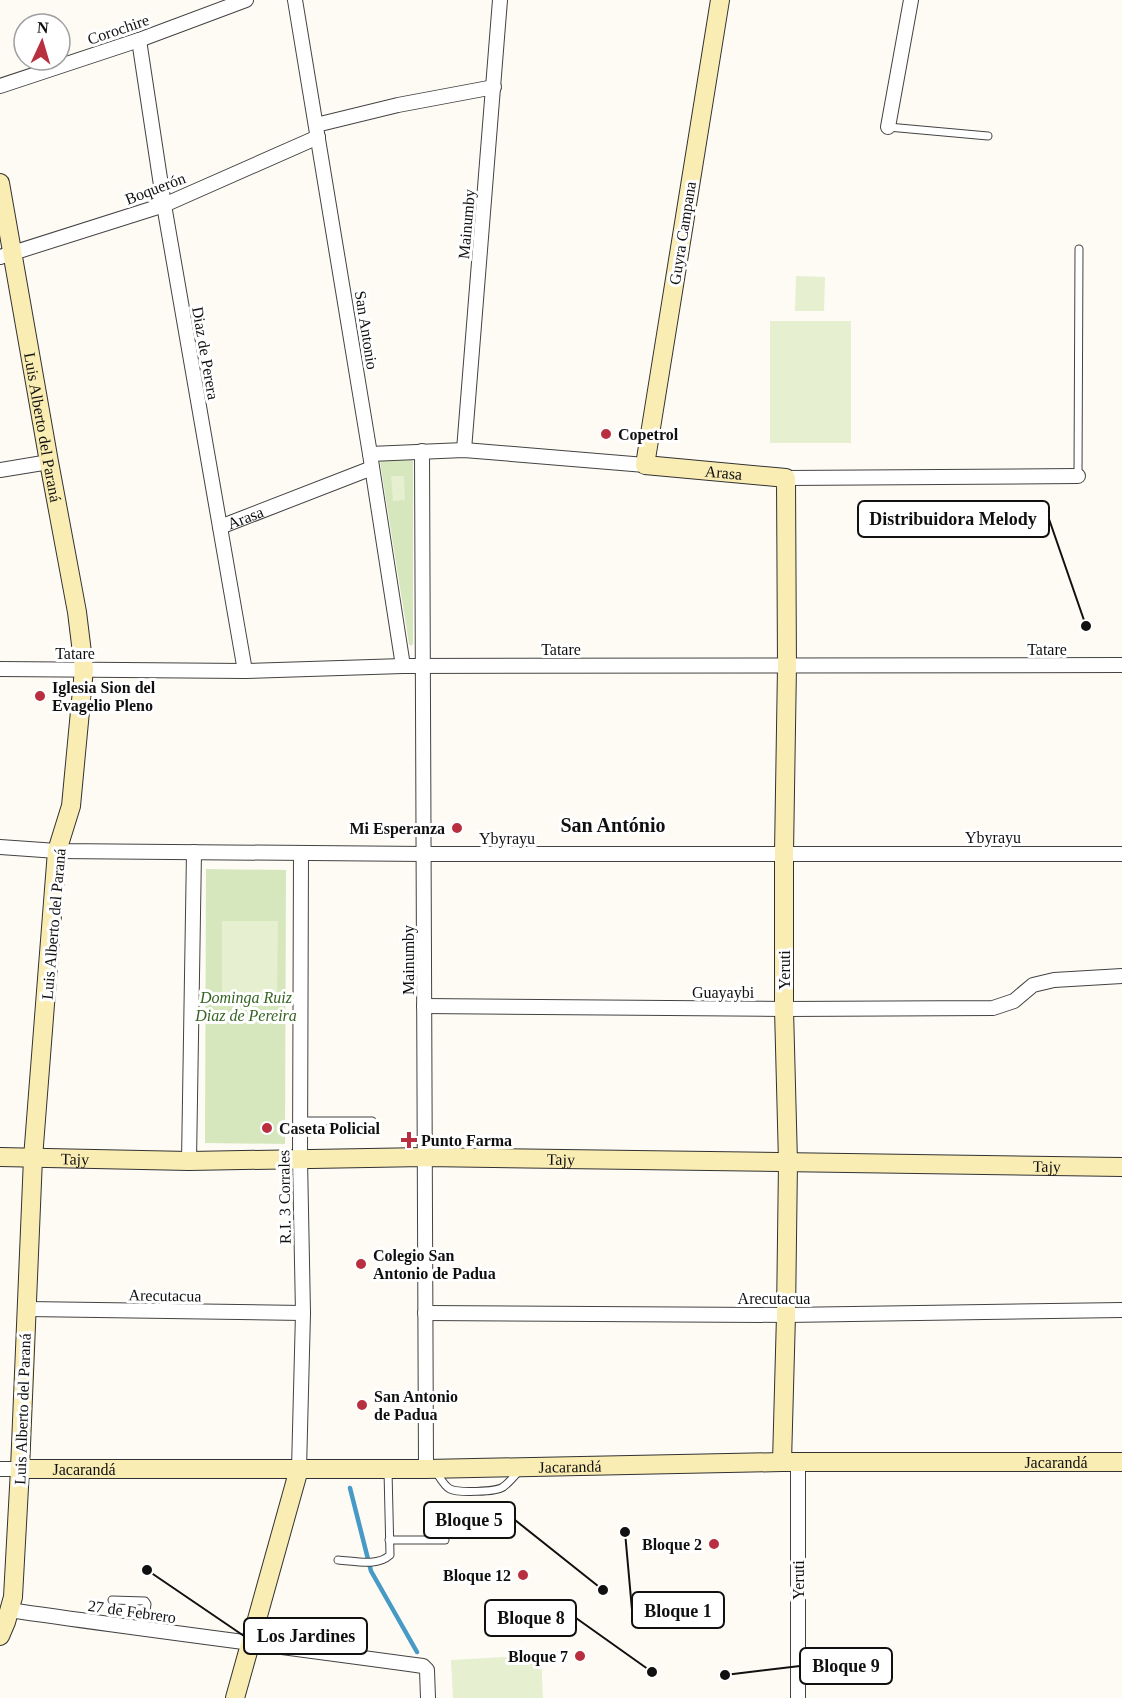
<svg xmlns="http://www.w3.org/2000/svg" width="1122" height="1698" font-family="'Times New Roman',serif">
<rect width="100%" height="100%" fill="#fefbf4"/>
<g fill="#d6e7be">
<polygon points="410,458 413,461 413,644 411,646 409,644 380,462 382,460"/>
<polygon points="206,869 286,870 285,1144 205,1143"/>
</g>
<g fill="#e6efd0">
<polygon points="796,276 825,277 824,311 795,311"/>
<rect x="770" y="321" width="81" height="122"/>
<polygon points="391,476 404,476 405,500 393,501"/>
<polygon points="222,921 278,921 277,994 222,994"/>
<polygon points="541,1655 543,1698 453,1698 451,1660"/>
</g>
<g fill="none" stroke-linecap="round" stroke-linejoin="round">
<polyline stroke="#479ac5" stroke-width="4.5" points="350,1488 371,1571 417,1652"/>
<defs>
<g id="lane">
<polyline points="888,127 988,136"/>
<polyline points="1078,476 1079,249"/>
<polyline points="300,1121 372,1121"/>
<path d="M435 1470C439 1476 444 1486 450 1489 458 1493 496 1492 503 1487 509 1483 515 1475 520 1470"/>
<polyline points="389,1540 445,1540"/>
<path d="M338 1560C355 1561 377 1567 390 1555L388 1471"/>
<polyline points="112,1600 145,1601 147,1604 143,1630"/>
</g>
<g id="street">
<polyline points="295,0 370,454 403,666"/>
<polyline points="139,40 164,205 245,671"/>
<polyline points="0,86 139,40 246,0"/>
<polyline points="316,125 398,105 494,87"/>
<polyline points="888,127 911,0"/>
<polyline points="0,257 164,205 318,137"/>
<polyline points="464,450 500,0"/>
<polyline points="422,451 426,1469"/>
<polyline points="370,454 464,450 645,465"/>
<polyline points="0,470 49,462"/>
<polyline points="786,478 1078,476"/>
<path id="s1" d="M220 527 372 468"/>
<polyline points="0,669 245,671 403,666 1122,665"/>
<polyline points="0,847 57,851 424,854 1122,854"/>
<polyline points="424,1006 784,1009 993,1008 1014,1001 1033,985 1054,980 1122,976"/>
<polyline points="189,1161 194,852"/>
<polyline points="27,1309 303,1313"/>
<polyline points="425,1313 786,1315 1122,1310"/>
<polyline points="0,1469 20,1469"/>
<polyline points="299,1469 303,1313 300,1159 301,853"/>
<path d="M9 1610C147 1630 285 1647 423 1666L427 1670 428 1698"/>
<polyline points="798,1698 798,1462"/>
</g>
<g id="secondary">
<path id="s2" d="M720 0 645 465 786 478 787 666 784 853V1009L788 1162 786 1315 782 1462"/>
<path id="s3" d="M0 183 49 462 77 612 84 669 71 806 57 851 33 1158 20 1469 13 1597 6 1622 0 1636"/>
<path id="s4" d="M0 1157 189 1161 425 1157 1122 1167"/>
<path id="s5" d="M20 1469H426L782 1462H1122"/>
<polyline points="235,1698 299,1469"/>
</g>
</defs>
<use href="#lane" stroke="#434343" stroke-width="9"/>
<use href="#street" stroke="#434343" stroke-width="16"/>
<use href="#secondary" stroke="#323232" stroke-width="20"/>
<use href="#lane" stroke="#fff" stroke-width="7"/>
<use href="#street" stroke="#fff" stroke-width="14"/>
<use href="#secondary" stroke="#faedb3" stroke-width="18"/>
</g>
<g fill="#b8303f" stroke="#fff" stroke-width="2">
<circle cx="606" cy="434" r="6"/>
<circle cx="40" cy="696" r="6"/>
<circle cx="457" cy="828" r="6"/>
<circle cx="267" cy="1128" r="6"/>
<path d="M406 1131h6v6h6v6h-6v6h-6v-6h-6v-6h6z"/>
<circle cx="361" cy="1264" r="6"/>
<circle cx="362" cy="1405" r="6"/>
<circle cx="714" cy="1544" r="6"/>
<circle cx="523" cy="1575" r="6"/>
<circle cx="580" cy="1656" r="6"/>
</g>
<g text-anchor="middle" stroke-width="6" stroke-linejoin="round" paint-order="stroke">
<g font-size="16" fill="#101010" stroke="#fff">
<text transform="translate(118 29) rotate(-19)" y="6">Corochire</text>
<text transform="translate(155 188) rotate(-21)" y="6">Boquerón</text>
<text transform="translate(466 224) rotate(-85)" y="6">Mainumby</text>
<text transform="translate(682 233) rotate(-81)" y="6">Guyra Campana</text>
<text transform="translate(367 330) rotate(81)" y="6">San Antonio</text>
<text transform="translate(206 353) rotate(80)" y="6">Diaz de Perera</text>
<text dy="6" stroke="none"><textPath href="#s3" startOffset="248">Luis Alberto del Paraná</textPath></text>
<text dy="6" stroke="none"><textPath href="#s2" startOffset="550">Arasa</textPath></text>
<text dy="6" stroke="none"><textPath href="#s1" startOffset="27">Arasa</textPath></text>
<text x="561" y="655">Tatare</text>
<text x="1047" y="655">Tatare</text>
<text x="75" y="659">Tatare</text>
<text x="993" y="843">Ybyrayu</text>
<text x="507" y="844">Ybyrayu</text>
<text transform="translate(53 924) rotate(-85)" y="6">Luis Alberto del Paraná</text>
<text transform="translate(408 960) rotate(-90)" y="6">Mainumby</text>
<text transform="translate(784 970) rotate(-90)" y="6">Yeruti</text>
<text x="723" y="998">Guayaybi</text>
<text dy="6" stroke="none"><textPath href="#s4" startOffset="75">Tajy</textPath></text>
<text dy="6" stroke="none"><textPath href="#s4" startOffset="561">Tajy</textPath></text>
<text dy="6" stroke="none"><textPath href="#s4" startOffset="1047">Tajy</textPath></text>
<text transform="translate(284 1197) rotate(-91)" y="6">R.I. 3 Corrales</text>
<text transform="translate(165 1295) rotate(1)" y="6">Arecutacua</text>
<text x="774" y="1304">Arecutacua</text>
<text transform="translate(22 1409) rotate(-88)" y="6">Luis Alberto del Paraná</text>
<text dy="6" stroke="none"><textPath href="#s5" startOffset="1036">Jacarandá</textPath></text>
<text dy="6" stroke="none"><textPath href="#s5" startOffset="550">Jacarandá</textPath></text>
<text dy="6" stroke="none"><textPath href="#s5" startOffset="64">Jacarandá</textPath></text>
<text transform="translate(798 1580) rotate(-90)" y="6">Yeruti</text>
<text transform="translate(132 1611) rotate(8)" y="6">27 de Febrero</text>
</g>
<g font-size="16" font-weight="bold" fill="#101010" stroke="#fff" text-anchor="start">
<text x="618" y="440">Copetrol</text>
<text x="52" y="693">Iglesia Sion del<tspan x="52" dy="18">Evagelio Pleno</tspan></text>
<text x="445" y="834" text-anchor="end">Mi Esperanza</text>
<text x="279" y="1134">Caseta Policial</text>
<text x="421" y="1146">Punto Farma</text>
<text x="373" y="1261">Colegio San<tspan x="373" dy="18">Antonio de Padua</tspan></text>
<text x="374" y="1402">San Antonio<tspan x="374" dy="18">de Padua</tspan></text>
<text x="702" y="1550" text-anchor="end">Bloque 2</text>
<text x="511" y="1581" text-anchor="end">Bloque 12</text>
<text x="568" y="1662" text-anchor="end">Bloque 7</text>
</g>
<g font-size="16" font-style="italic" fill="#356423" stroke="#fff">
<text x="246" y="1003">Dominga Ruiz<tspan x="246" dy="18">Diaz de Pereira</tspan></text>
</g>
<g font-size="20" font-weight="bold" fill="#101010" stroke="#fff">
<text x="613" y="832">San António</text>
</g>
</g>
<path fill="none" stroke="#101010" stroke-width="2" d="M1086 626L1049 519M603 1590L515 1520M625 1532L632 1610M652 1672L576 1618M147 1570L244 1636M725 1675L800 1666"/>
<g fill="#101010" stroke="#fff" stroke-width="2">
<circle cx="1086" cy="626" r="6"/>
<circle cx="603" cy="1590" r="6"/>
<circle cx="625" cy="1532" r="6"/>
<circle cx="652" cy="1672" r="6"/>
<circle cx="147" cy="1570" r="6"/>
<circle cx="725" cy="1675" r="6"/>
</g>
<g fill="#fff" stroke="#101010" stroke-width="2">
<rect x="858" y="501" width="191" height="36" rx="6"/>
<rect x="424" y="1502" width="91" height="36" rx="6"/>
<rect x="632" y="1592" width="92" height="36" rx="6"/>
<rect x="485" y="1600" width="91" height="36" rx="6"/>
<rect x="244" y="1618" width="123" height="36" rx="6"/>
<rect x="800" y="1648" width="92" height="36" rx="6"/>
</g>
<g font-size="18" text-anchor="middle" font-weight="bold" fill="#101010">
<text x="953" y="525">Distribuidora Melody</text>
<text x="469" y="1526">Bloque 5</text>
<text x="678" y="1617">Bloque 1</text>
<text x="531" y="1624">Bloque 8</text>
<text x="306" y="1642">Los Jardines</text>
<text x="846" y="1672">Bloque 9</text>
</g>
<g transform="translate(42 42) rotate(4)"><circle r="28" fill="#ffffff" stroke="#9f9f9f" stroke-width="1.5"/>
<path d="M0-4.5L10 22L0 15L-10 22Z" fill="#b8303f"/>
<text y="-9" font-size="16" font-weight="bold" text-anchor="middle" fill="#101010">N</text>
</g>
</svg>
